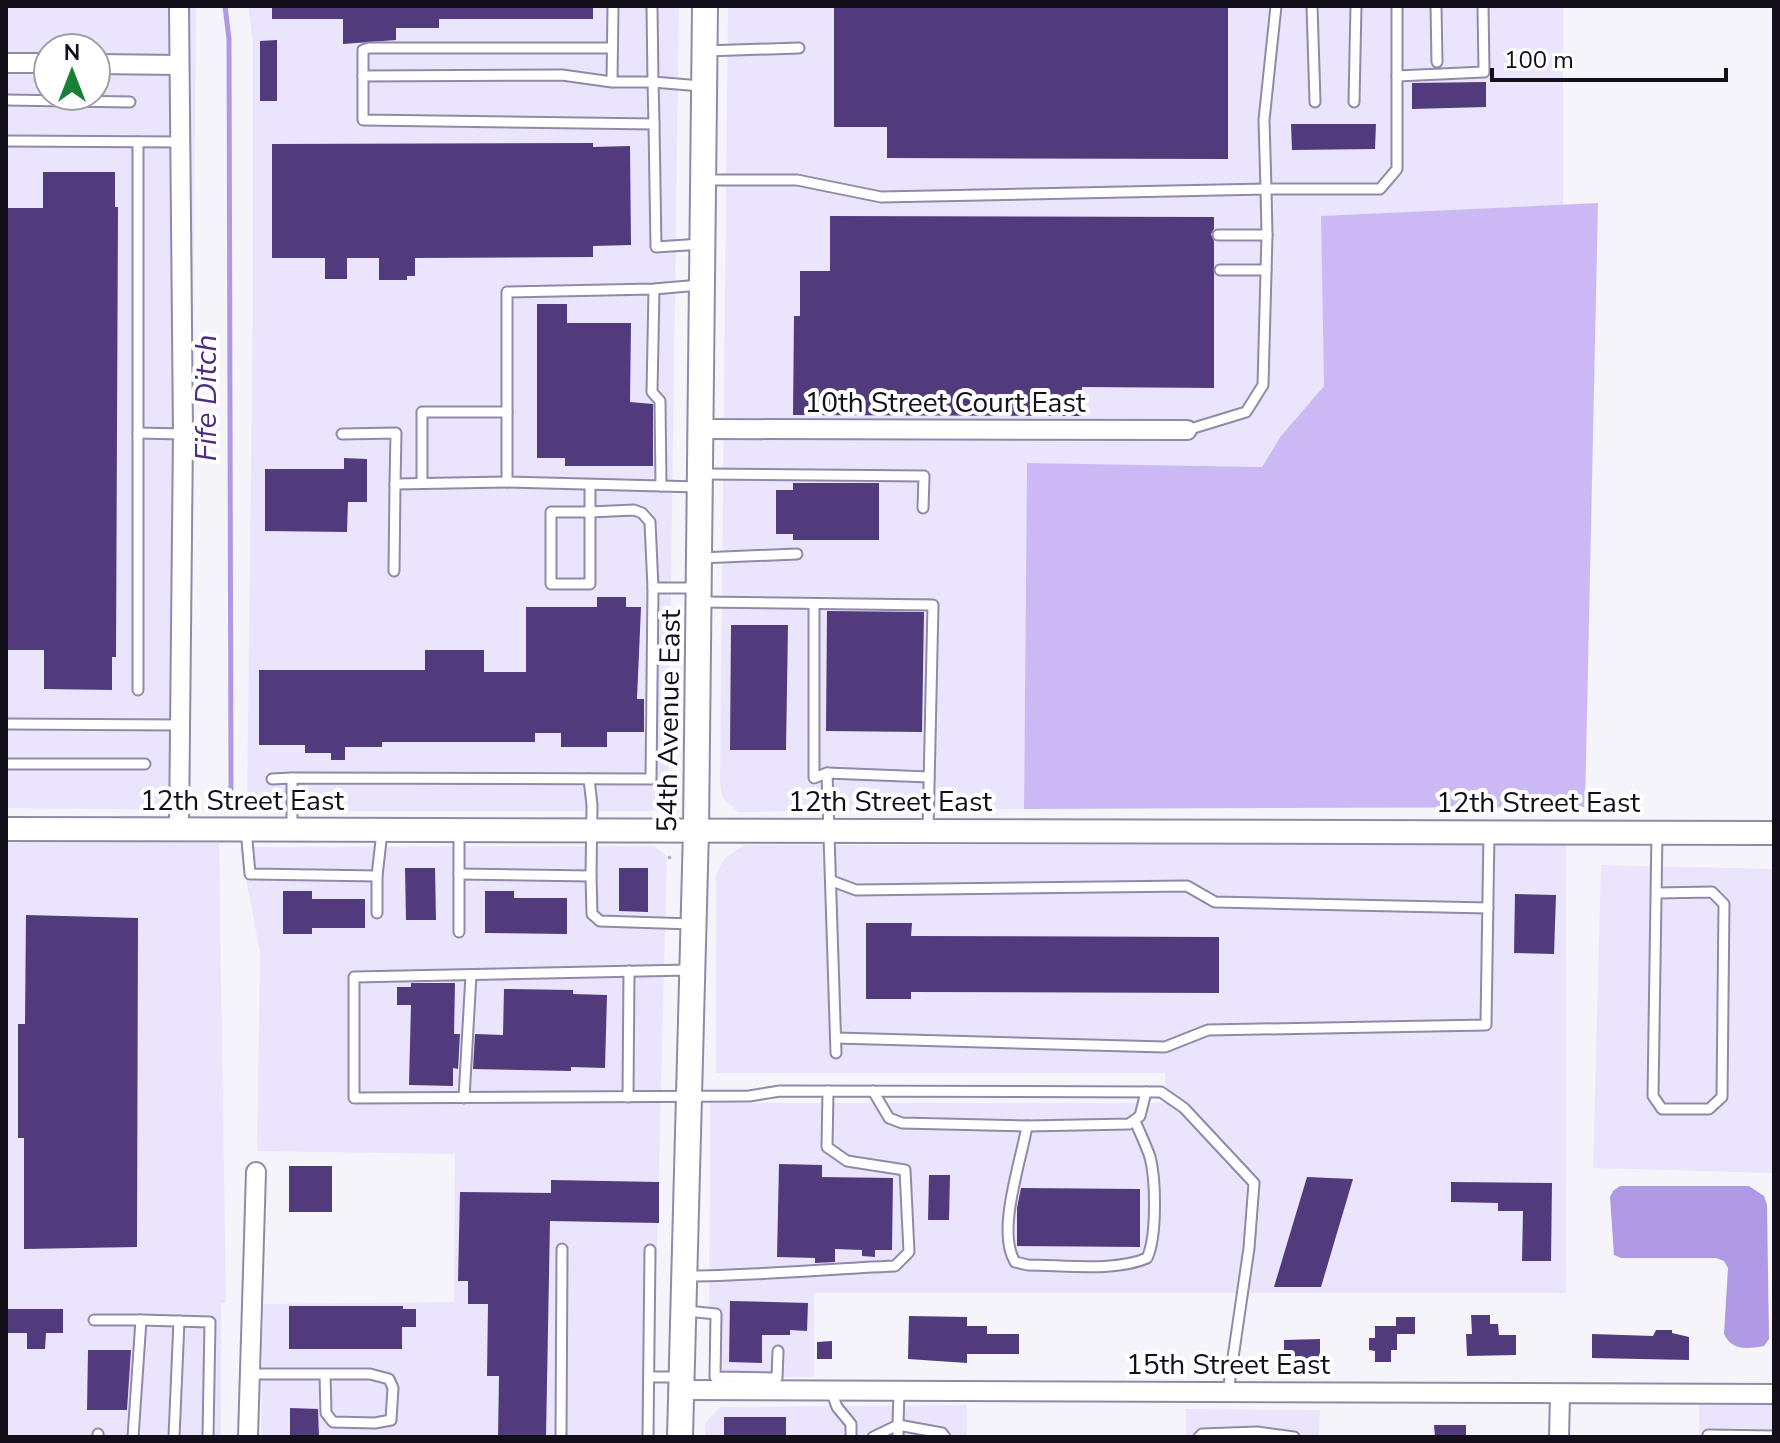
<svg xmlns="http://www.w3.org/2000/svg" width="1780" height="1443" font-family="'Nunito Sans',sans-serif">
<rect width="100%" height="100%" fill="#f6f4fb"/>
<g fill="#ebe4fd" fill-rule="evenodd">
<path d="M6 6H196L189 810 6 808ZM48 48H96V96H48Z"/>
<polygon points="248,6 679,6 668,801 663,807 651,811 247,811 253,293 253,42"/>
<polygon points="728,6 1563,6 1563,205 1322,216 1324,386 1281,436 1262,467 1027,463 1024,809 738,812 723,798 720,784"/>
<polygon points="6,840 219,843 226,1303 221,1303 221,1437 6,1437"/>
<polygon points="744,845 1566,845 1566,1293 814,1293 814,1377 709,1377 710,1103 1166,1103 1165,1073 716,1073 716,875 725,858"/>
<polygon points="654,846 667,856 652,1437 261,1437 263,1304 454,1302 455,1154 257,1151 260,953 240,847"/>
<polygon points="1601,865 1774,869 1774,1173 1593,1168"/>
<polygon points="1699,1403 1774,1404 1774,1437 1699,1437"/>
<polygon points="967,1405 967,1437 705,1437 705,1423 720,1407"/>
<polygon points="1186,1409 1320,1410 1319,1437 1186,1437"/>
</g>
<polygon fill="#cab9f5" points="1598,203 1585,807 1024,809 1027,463 1262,467 1281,436 1324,386 1321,216"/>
<path fill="#b099e4" d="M1620 1186H1749L1764 1196 1767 1205 1769 1339 1764 1346C1747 1349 1732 1351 1724 1334L1728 1268 1724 1261 1716 1258H1621L1614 1255 1610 1197 1613 1191Z"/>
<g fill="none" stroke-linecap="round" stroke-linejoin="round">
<polyline stroke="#b099e4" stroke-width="5" points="225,6 229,39 231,789"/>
</g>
<g fill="#523b7d">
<polygon points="272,6 593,6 593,19 439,19 439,28 396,28 396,40 343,44 343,19 272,19"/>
<polygon points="834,6 1228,6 1228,159 887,158 887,127 834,127"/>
<polygon points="277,40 277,101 260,101 260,41"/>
<polygon points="1486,82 1486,107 1412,109 1412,83"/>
<polygon points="1291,124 1376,124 1375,149 1292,150"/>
<polygon points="593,143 593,147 630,146 631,245 593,246 593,257 415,258 415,276 407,276 407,280 379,280 379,258 347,258 347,279 325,279 325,258 272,258 272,144"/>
<polygon points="43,172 115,172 115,207 118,207 116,657 112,657 112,690 44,689 44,650 6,650 6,208 43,208"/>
<polygon points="830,216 1214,217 1214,229 1211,234 1214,241 1214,388 1082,387 1081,416 793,415 794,316 800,316 800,271 830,271"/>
<polygon points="537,304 567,304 567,323 631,323 630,402 653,404 653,466 565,466 565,458 537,458"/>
<polygon points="344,458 367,459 367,502 348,502 347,532 265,531 265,469 344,469"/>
<polygon points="793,483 879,483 879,540 793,540 793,534 776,534 776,490 793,490"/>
<polygon points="597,597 626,597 626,607 641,607 637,699 644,699 644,732 607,732 607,747 561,747 561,733 535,733 535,742 382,742 382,747 345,747 345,760 331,760 331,753 305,753 305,745 259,745 259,670 425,670 425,650 484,650 484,672 526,672 526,607 597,607"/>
<polygon points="827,611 924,612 922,732 826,731"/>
<polygon points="731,625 788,625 786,750 730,750"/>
<polygon points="405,868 435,868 436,920 406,920"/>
<polygon points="619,868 648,868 648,912 619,911"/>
<polygon points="283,891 312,891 312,899 365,899 365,928 312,928 312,934 283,934"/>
<polygon points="485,891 514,891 514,898 567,898 567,934 485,933"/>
<polygon points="1515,894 1556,895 1554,954 1514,953"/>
<polygon points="26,915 138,918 137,1247 24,1249 24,1138 18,1138 18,1024 25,1024"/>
<polygon points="866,923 912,923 911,936 1219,937 1219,993 911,992 911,999 866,999"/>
<polygon points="411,983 455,983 454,1034 460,1034 458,1069 453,1068 453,1086 409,1085 411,1005 397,1005 397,987 411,987"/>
<polygon points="504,989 573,990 573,994 607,995 605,1068 571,1067 571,1071 473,1069 475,1034 503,1035"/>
<polygon points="779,1164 822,1165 822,1177 893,1178 892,1250 875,1250 875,1257 862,1256 862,1250 835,1249 835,1262 815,1263 815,1258 777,1257"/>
<rect x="289" y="1166" width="43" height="46"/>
<polygon points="929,1175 950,1175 949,1220 928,1220"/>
<polygon points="1307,1177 1353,1179 1321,1287 1274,1287"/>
<polygon points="551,1180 659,1182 659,1223 550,1221 546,1437 498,1437 499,1376 487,1376 488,1304 468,1304 468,1281 458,1281 460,1192 551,1193"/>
<polygon points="1451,1182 1552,1183 1551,1261 1522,1261 1523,1211 1498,1211 1498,1203 1451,1202"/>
<polygon points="1021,1188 1140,1189 1140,1247 1017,1246 1017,1208"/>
<polygon points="730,1301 808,1303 807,1331 790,1330 790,1335 762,1335 762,1363 729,1362"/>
<polygon points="289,1306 403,1306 403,1309 416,1309 416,1327 402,1327 402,1349 289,1349"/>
<polygon points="6,1309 63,1309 63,1333 46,1333 45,1349 27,1349 27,1333 6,1333"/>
<polygon points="1471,1315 1490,1315 1490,1324 1498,1324 1499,1335 1516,1335 1516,1355 1467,1356 1466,1334 1472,1334"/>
<polygon points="909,1316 967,1317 967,1326 987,1326 987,1334 1019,1334 1019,1354 967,1354 967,1363 908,1359"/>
<polygon points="1396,1317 1415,1317 1415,1334 1397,1334 1397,1350 1391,1350 1391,1362 1375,1362 1375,1351 1369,1350 1369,1338 1375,1338 1375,1326 1396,1326"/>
<polygon points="1656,1330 1672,1330 1672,1333 1689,1337 1689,1360 1592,1358 1592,1334 1653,1336"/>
<polygon points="1320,1339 1320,1359 1284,1360 1284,1340"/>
<polygon points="832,1341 832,1359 817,1359 817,1342"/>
<polygon points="88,1350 131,1350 127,1410 87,1410"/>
<polygon points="290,1408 318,1409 319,1437 290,1437"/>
<rect x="724" y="1417" width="62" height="20"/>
<polygon points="1434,1425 1466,1425 1466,1437 1435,1437"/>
</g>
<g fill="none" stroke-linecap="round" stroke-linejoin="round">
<defs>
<g id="service">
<polyline points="652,6 653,82 701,86"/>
<polyline points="1276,6 1264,120 1266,189 1380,189 1397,169 1397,6"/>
<polyline points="1312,6 1315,102"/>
<polyline points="1436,6 1437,62"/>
<polyline points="705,51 799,48"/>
<polyline points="363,76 363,50 369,48 612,48"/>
<polyline points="1397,76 1484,72 1483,6"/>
<polyline points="612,82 653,82 654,124 363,120 363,76 562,75 612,82 613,6"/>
<polyline points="6,100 130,102"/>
<polyline points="1354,102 1356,6"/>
<polyline points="654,124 656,247 702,244"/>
<polyline points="6,141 182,142"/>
<polyline points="704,180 797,180 881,197 1266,189 1267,235 1263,385 1246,412 1187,430"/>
<polyline points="1218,235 1267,235"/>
<polyline points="1220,270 1266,270"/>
<polyline points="654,289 507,292 507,482 661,486 660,401 652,392 654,289 700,285"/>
<polyline points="138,433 183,434"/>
<polyline points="342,434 396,433 395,484 507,482"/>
<polyline points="703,474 924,476 923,508"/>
<polyline points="422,483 422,412 507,412"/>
<polyline points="661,486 698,487"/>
<rect x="551" y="512" width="39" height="72"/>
<polyline points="700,558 797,554"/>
<polyline points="394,571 395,484"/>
<polyline points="653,588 698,588"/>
<polyline points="701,602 933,605 928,830"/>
<polyline points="814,604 814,778 827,773 929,777"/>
<polyline points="138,690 138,142"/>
<polyline points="6,724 179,725"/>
<polyline points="6,764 145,764"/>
<polyline points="827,773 836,1053"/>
<polyline points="272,779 292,778"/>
<polyline points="246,829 250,874 377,876 382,832"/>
<polyline points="292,829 292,778 651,779 653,588 650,522 642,513 634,510 590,512 590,485"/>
<polyline points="459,829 459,932"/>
<polyline points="459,874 591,876 592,805 589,779"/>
<polyline points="591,876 592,914 600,921 692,924"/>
<polyline points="832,881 856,890 1187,886 1215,902 1488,908"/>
<polyline points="1657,893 1712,892 1724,904 1722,1097 1709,1109 1662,1109 1653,1096 1657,832"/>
<polyline points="377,913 377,876"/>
<polyline points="689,970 354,977 354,1098 749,1096 780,1091 1161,1092 1184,1108 1254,1183 1249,1248 1228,1392"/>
<polyline points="836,1038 1165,1047 1208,1030 1486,1025 1489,832"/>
<polyline points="873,1091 889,1118 902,1123 1027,1126 1129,1124 1140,1116 1146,1092"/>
<polyline points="628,1097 629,971"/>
<polyline points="464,1098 471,975"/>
<path d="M1027 1126C1021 1162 996 1231 1015 1262L1028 1265C1063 1265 1116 1272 1147 1258 1157 1237 1156 1180 1150 1157 1146 1145 1140 1133 1135 1121"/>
<path d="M684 1276C755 1276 825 1269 895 1266L909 1252 905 1170 847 1161 827 1147 828 1091"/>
<polyline points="687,1311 716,1314 715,1377 777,1378 778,1351"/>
<polyline points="94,1320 141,1320"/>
<polyline points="250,1374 370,1374 389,1379 393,1388 391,1420 375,1423 333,1422 326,1413 325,1374"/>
<polyline points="649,1377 681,1377"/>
<polyline points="831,1391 837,1407 851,1424 851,1437"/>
<polyline points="98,1437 98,1434"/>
<polyline points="133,1437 141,1320 210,1322 208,1437"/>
<polyline points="174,1437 179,1321"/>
<polyline points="561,1437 562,1249"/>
<polyline points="648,1437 650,1250"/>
<polyline points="873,1437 898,1425 899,1391"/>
<polyline points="898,1437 898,1425 942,1433 945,1437"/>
<polyline points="1199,1437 1202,1434 1257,1432 1294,1437"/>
<polyline points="1708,1437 1708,1435 1774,1436"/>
</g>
<g id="minor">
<polyline points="6,63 48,63"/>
<polyline points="96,64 179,65"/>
<polyline points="702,429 1187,430"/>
<polyline points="179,830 183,434 179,6"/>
<polyline points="681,1390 1774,1394"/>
<polyline points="248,1437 256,1172"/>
<polyline points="1559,1437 1560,1394"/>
</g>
<polyline id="tertiary" points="6,829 1774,833"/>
<polyline id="secondary" points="680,1437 696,830 705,6"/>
</defs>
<use href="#service" stroke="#9189a8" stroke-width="13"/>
<use href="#minor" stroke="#9189a8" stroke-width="22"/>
<use href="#tertiary" stroke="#9189a8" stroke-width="26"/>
<use href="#secondary" stroke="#9189a8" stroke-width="28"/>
<polyline stroke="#aeacb4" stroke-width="3" stroke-dasharray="6 6" stroke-linecap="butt" points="668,858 671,857"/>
<use href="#service" stroke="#fff" stroke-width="9"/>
<use href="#minor" stroke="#fff" stroke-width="18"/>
<use href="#tertiary" stroke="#fff" stroke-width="22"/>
<use href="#secondary" stroke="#fff" stroke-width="24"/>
</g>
<g text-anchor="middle" stroke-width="8" stroke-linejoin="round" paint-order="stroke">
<g font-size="28" fill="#130f1b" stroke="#fff">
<text x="945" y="412">10th Street Court East</text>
<text transform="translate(668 721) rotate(-89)" y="10">54th Avenue East</text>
<text x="242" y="810">12th Street East</text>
<text x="890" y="811">12th Street East</text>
<text x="1538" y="812">12th Street East</text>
<text x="1228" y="1374">15th Street East</text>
</g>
<g font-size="30" font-style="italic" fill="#4e2b82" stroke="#fff">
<text transform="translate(206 398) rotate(-90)" y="10">Fife Ditch</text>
</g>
</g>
<rect width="1780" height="1443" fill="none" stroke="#130f1b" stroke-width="16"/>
<g transform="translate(72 72)"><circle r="38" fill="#ffffff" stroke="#a19fa4" stroke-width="2"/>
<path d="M0-6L14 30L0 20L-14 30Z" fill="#198136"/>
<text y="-12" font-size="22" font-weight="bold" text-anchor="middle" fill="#130f1b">N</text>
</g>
<path d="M1492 68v12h234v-12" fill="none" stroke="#130f1b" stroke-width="4"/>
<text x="1504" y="68" font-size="24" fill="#130f1b" stroke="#ffffff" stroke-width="6" paint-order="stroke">100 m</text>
</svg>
